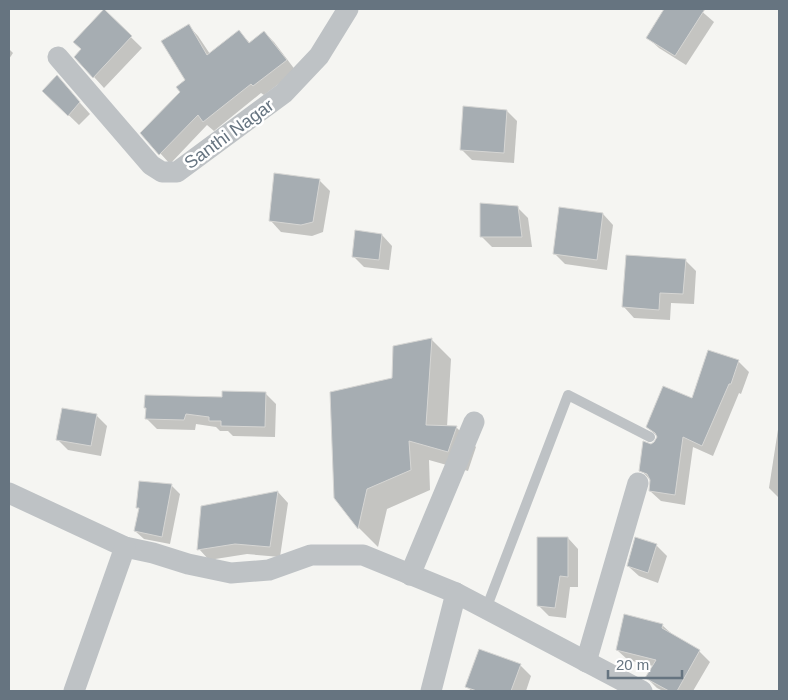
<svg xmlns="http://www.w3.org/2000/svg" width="788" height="700" font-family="Helvetica,sans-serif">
<rect width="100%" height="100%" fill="#f5f5f2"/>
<g fill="#0003">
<polygon points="666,9 699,9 714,22 686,65 659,48 648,38"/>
<polygon points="104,11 142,48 104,88 76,57 83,49"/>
<polygon points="189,26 198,36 210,54 239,32 250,43 264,32 274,42 296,71 264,95 261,93 214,131 207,125 170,164 142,133 181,92 187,80"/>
<polygon points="9,49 13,53 9,59"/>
<polygon points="57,77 90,114 79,125 54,101"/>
<polygon points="507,111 517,121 514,163 472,160 461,149"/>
<polygon points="319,180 330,191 323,232 312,236 281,232 271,221"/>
<polygon points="517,207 528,218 532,247 492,247 481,236"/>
<polygon points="603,214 613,225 607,270 565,264 555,254"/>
<polygon points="382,235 392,246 389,270 364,267 353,256"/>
<polygon points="685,260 696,271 694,304 671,303 670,320 634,318 624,307"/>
<polygon points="431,339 451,359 447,427 456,427 476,447 468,471 429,460 430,490 387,509 378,547 359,528 335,497 393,379"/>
<polygon points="738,361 749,372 741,394 739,393 713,456 693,447 685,505 661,501 650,491 651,481 641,470 651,445 655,444 658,437 647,427 693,400"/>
<polygon points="265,393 276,404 275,437 233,436 228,431 220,431 216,427 196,424 195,430 157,429 146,418 147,409 146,408"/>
<polygon points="96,415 107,426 101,456 68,450 57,439"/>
<polygon points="779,423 779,498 769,488"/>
<polygon points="171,485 180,494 170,544 144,539 135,531 140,509 138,507"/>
<polygon points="278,492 288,503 280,557 247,554 209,560 199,549"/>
<polygon points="568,538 578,549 578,587 570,587 566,618 549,616 538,605"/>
<polygon points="656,545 667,556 658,583 639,576 628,566"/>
<polygon points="662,625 673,635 699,651 710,662 693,691 663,691 657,688 647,678 653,666 628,660 617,650"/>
<polygon points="520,665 531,676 526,691 471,691 467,686"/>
</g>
<g fill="#a6adb2" stroke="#d6d6d4">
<polygon points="104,9 132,36 93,78 74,57 81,49 73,42"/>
<polygon points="664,9 705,9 675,56 646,38"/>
<polygon points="189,24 207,55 239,30 249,43 264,31 287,60 253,86 251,84 203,122 198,115 159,155 140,133 180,92 176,87 185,80 161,41"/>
<polygon points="57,75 80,102 68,116 42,91"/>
<polygon points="463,106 507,110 504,153 460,150"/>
<polygon points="274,173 320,179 313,222 301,225 269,221"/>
<polygon points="480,203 518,206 522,237 480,237"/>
<polygon points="559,207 603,213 597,260 553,254"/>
<polygon points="355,230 382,234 379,260 352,257"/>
<polygon points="626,255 686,259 683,294 660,293 659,310 622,307"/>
<polygon points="432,338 426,425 457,426 450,446 448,452 409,441 411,470 367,489 358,529 334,498 330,392 392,378 393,346"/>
<polygon points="708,350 739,360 731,384 729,384 702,446 683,437 675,495 649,491 650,480 647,474 639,471 643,441 651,444 654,442 657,437 655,433 646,427 663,386 692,398"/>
<polygon points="222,391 266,392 265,427 221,426 221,421 209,421 209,417 186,414 184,420 145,419 146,408 144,408 145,395 222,397"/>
<polygon points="62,408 97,414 91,446 56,440"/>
<polygon points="139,481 172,484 162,537 134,531 139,508 136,508"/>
<polygon points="278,491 270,547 235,544 197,550 201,506"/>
<polygon points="537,537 568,537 568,577 560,576 555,608 537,606"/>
<polygon points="635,537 657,544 648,573 627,566"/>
<polygon points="624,614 663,624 662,628 700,650 677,691 669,691 645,678 656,660 616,650"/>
<polygon points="479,649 521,664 511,691 477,691 465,687"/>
</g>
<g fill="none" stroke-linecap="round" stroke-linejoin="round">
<polyline stroke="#bec2c5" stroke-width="10" points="486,609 568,395 650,437"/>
<g stroke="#bec2c5" stroke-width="21">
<polyline points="58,57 151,165 162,172 177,172 284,93 319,56 348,9"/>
<polyline points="9,493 125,547 153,553 188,564 231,573 269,570 311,555 363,555 456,593"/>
<polyline points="410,575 474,422"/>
<polyline points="586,662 638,483"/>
<polyline points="74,691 125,547"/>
<polyline points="431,691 456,593 642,691"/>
</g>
</g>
<g text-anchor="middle" stroke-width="5" stroke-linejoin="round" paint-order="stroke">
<g font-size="18" fill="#667480" stroke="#fff">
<text transform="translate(229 134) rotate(-36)" y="6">Santhi Nagar</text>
</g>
</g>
<rect width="788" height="700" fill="none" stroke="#667480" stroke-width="20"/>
<path d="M608 670v8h74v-8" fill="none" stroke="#667480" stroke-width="2.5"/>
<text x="616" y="670" font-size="15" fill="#667480" stroke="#ffffff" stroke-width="4" paint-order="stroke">20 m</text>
</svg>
